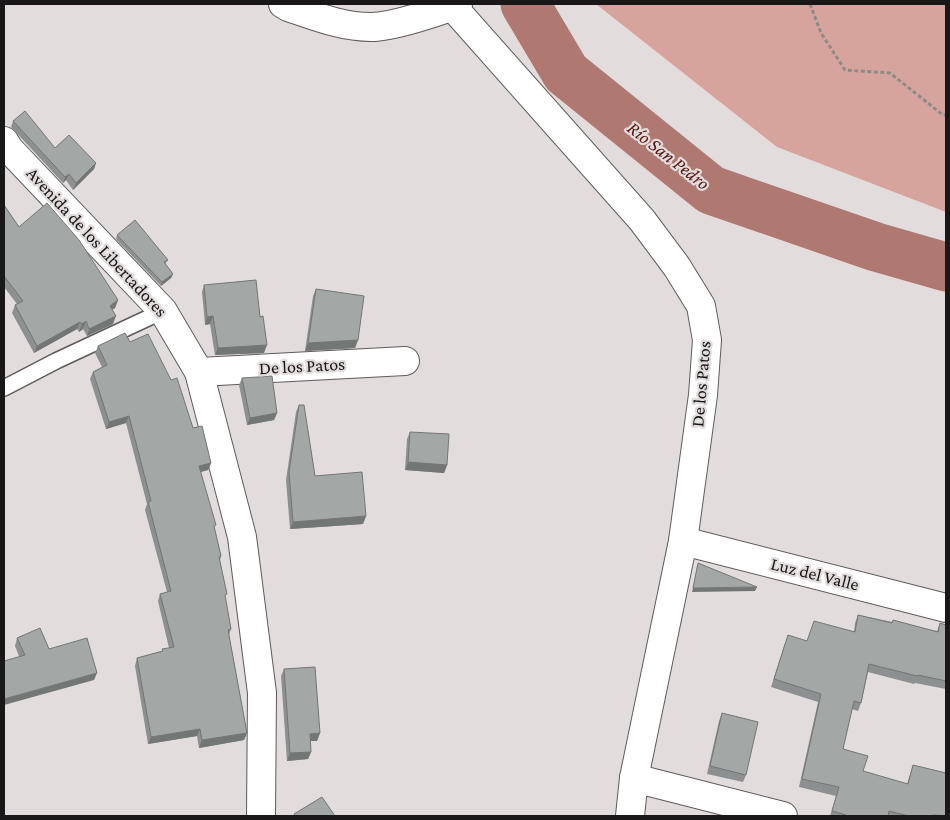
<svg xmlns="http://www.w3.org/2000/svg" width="950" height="820" font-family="'Crimson Pro',serif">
<rect width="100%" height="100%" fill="#e2dddc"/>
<polygon fill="#d7a49d" points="596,4 946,4 946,212 777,147"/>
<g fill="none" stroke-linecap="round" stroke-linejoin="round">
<polyline stroke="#af7972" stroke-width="49" points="525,4 566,73 711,190 876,247 946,267"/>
<defs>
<polyline id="lane" points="4,388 56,361 163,311"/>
<g id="street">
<polyline points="452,6 642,220 677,267 701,306 707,340 703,395 683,541 634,778 630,816"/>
<polyline points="4,141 9,149 163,311 199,372 242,537 262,693 261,816"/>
<polyline points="199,372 405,361"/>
<polyline points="683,541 946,608"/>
<polyline points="634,778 783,816"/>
</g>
<path id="secondary" d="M283 4 288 7C315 16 342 27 371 27 392 27 438 12 458 4"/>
</defs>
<use href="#lane" stroke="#5f5b5a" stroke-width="18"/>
<use href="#street" stroke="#5f5b5a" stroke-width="30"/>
<use href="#secondary" stroke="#5f5b5a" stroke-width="30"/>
<polyline stroke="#8e8a8a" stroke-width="3" stroke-dasharray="4 2.5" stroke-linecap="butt" points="810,4 821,33 845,70 890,73 943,115 946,115"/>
<use href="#lane" stroke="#fff" stroke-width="15"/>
<use href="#street" stroke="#fff" stroke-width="28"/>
<use href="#secondary" stroke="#fff" stroke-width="28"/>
</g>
<g fill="#8c9090">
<polygon points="13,121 55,148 96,163 94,169 73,190 66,180 63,183 11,127"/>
<polygon points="4,205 19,227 118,300 115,308 112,310 113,324 87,336 83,329 79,332 77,329 34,353 12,313 15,305 17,304 4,287"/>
<polygon points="117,235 168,260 165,264 173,274 171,278 161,286 116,239"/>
<polygon points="204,285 260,317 264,353 215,355 210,324 205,325 202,292"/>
<polygon points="316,289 358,340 355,348 305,351 313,296"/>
<polygon points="130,342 193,428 211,463 208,470 201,472 221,556 220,561 225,599 231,629 229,635 247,733 244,740 199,748 197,736 148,744 135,666 137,658 162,651 162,649 169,648 158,601 160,594 167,592 145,510 147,504 126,423 106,429 90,379 93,372 102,367 95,353 98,346"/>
<polygon points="242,378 277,413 274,420 247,425 239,385"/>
<polygon points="299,405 315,476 366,516 363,524 290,529 286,480 296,412"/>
<polygon points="410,432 447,465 444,473 405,470 407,439"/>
<polygon points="858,615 937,631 940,623 946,625 946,689 915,683 914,684 868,672 861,703 858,711 852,709 843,749 863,771 907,784 913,765 946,816 830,816 836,796 799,787 818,702 771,687 785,643 807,641 854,632 855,623"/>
<polygon points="17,638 49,649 94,680 19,656 15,646"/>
<polygon points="284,669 320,733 317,741 310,741 311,752 308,759 287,761 281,676"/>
<polygon points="722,713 746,775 743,782 707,774 719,721"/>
</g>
<g fill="#727675">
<polygon points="96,163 94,169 73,190 76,183"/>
<polygon points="69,174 66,180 63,183 65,177"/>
<polygon points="173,274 171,278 161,286 162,282"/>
<polygon points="118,300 115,308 107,313 110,306"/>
<polygon points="116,316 113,324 87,336 89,329"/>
<polygon points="213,316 210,324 205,325 207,317"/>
<polygon points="86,321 83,329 79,332 82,324"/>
<polygon points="80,322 77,329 34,353 37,346"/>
<polygon points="358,340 355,348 305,351 308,343"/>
<polygon points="267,345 264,353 215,355 218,348"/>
<polygon points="277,413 274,420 247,425 250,418"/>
<polygon points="129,416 126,423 106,429 109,422"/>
<polygon points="408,462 447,465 444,473 405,470"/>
<polygon points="211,463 208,470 196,473 199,466"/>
<polygon points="366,516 363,524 290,529 293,522"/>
<polygon points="757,587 755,591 692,592 693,588"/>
<polygon points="97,673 94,680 4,705 4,699"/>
<polygon points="200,729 197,736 148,744 151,737"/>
<polygon points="247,733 244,740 199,748 202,740"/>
<polygon points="320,733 317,741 307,741 310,734"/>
<polygon points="311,752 308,759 287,761 290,753"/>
</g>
<g fill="#a3a8a7" stroke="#727675">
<polygon points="25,111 55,148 69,135 96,163 76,183 69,174 65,177 13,121"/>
<polygon points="47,203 79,240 118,300 110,306 116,316 89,329 86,321 82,324 80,322 37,346 15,305 23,301 4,276 4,205 19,227"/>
<polygon points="135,220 168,260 164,262 173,274 162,282 117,235"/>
<polygon points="256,280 260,317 263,316 267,345 218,348 213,316 207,317 204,285"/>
<polygon points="316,289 364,296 358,340 308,343"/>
<polygon points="125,333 130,342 148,334 171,380 177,378 193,428 202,426 211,463 199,466 216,525 214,526 221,556 219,557 227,594 225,595 231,629 228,630 247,733 202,740 200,729 151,737 137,658 163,651 162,649 174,647 160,594 171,591 148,502 151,501 129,416 109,422 93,372 107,365 98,346"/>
<polygon points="272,376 277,413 250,418 242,378"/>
<polygon points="299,405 304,405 315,476 362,472 366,516 293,522 289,472"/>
<polygon points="410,432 449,434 447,465 408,462"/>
<polygon points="698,563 757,587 693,588"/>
<polygon points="858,615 892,623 893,620 938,632 940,623 946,625 946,681 918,675 917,676 869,664 861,703 854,701 843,749 868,756 863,771 908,784 913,765 946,773 946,816 933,815 932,816 909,816 889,811 888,816 846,816 846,815 832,811 839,787 802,779 821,694 774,679 788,635 807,641 814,621 855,632"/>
<polygon points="40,628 49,649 87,638 97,673 4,699 4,661 25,655 17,638"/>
<polygon points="315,667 320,733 310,734 311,752 290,753 284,669"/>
<polygon points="722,713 758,722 746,775 710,766"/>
<polygon points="322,797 335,816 295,816 294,814"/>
</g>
<g text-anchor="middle" stroke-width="4.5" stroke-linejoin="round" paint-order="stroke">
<g font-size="18" fill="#191717" stroke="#e2dddc">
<text transform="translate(97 242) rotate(47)" y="6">Avenida de los Libertadores</text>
<text transform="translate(302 366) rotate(-3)" y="6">De los Patos</text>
<text transform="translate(701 384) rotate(-85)" y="6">De los Patos</text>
<text transform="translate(815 574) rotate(14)" y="6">Luz del Valle</text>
</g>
<g font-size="19" font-style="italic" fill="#581512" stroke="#e2dddc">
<text transform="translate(669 155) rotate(38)" y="7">Río San Pedro</text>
</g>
</g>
<rect width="950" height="820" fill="none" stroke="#191717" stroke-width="10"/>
</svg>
